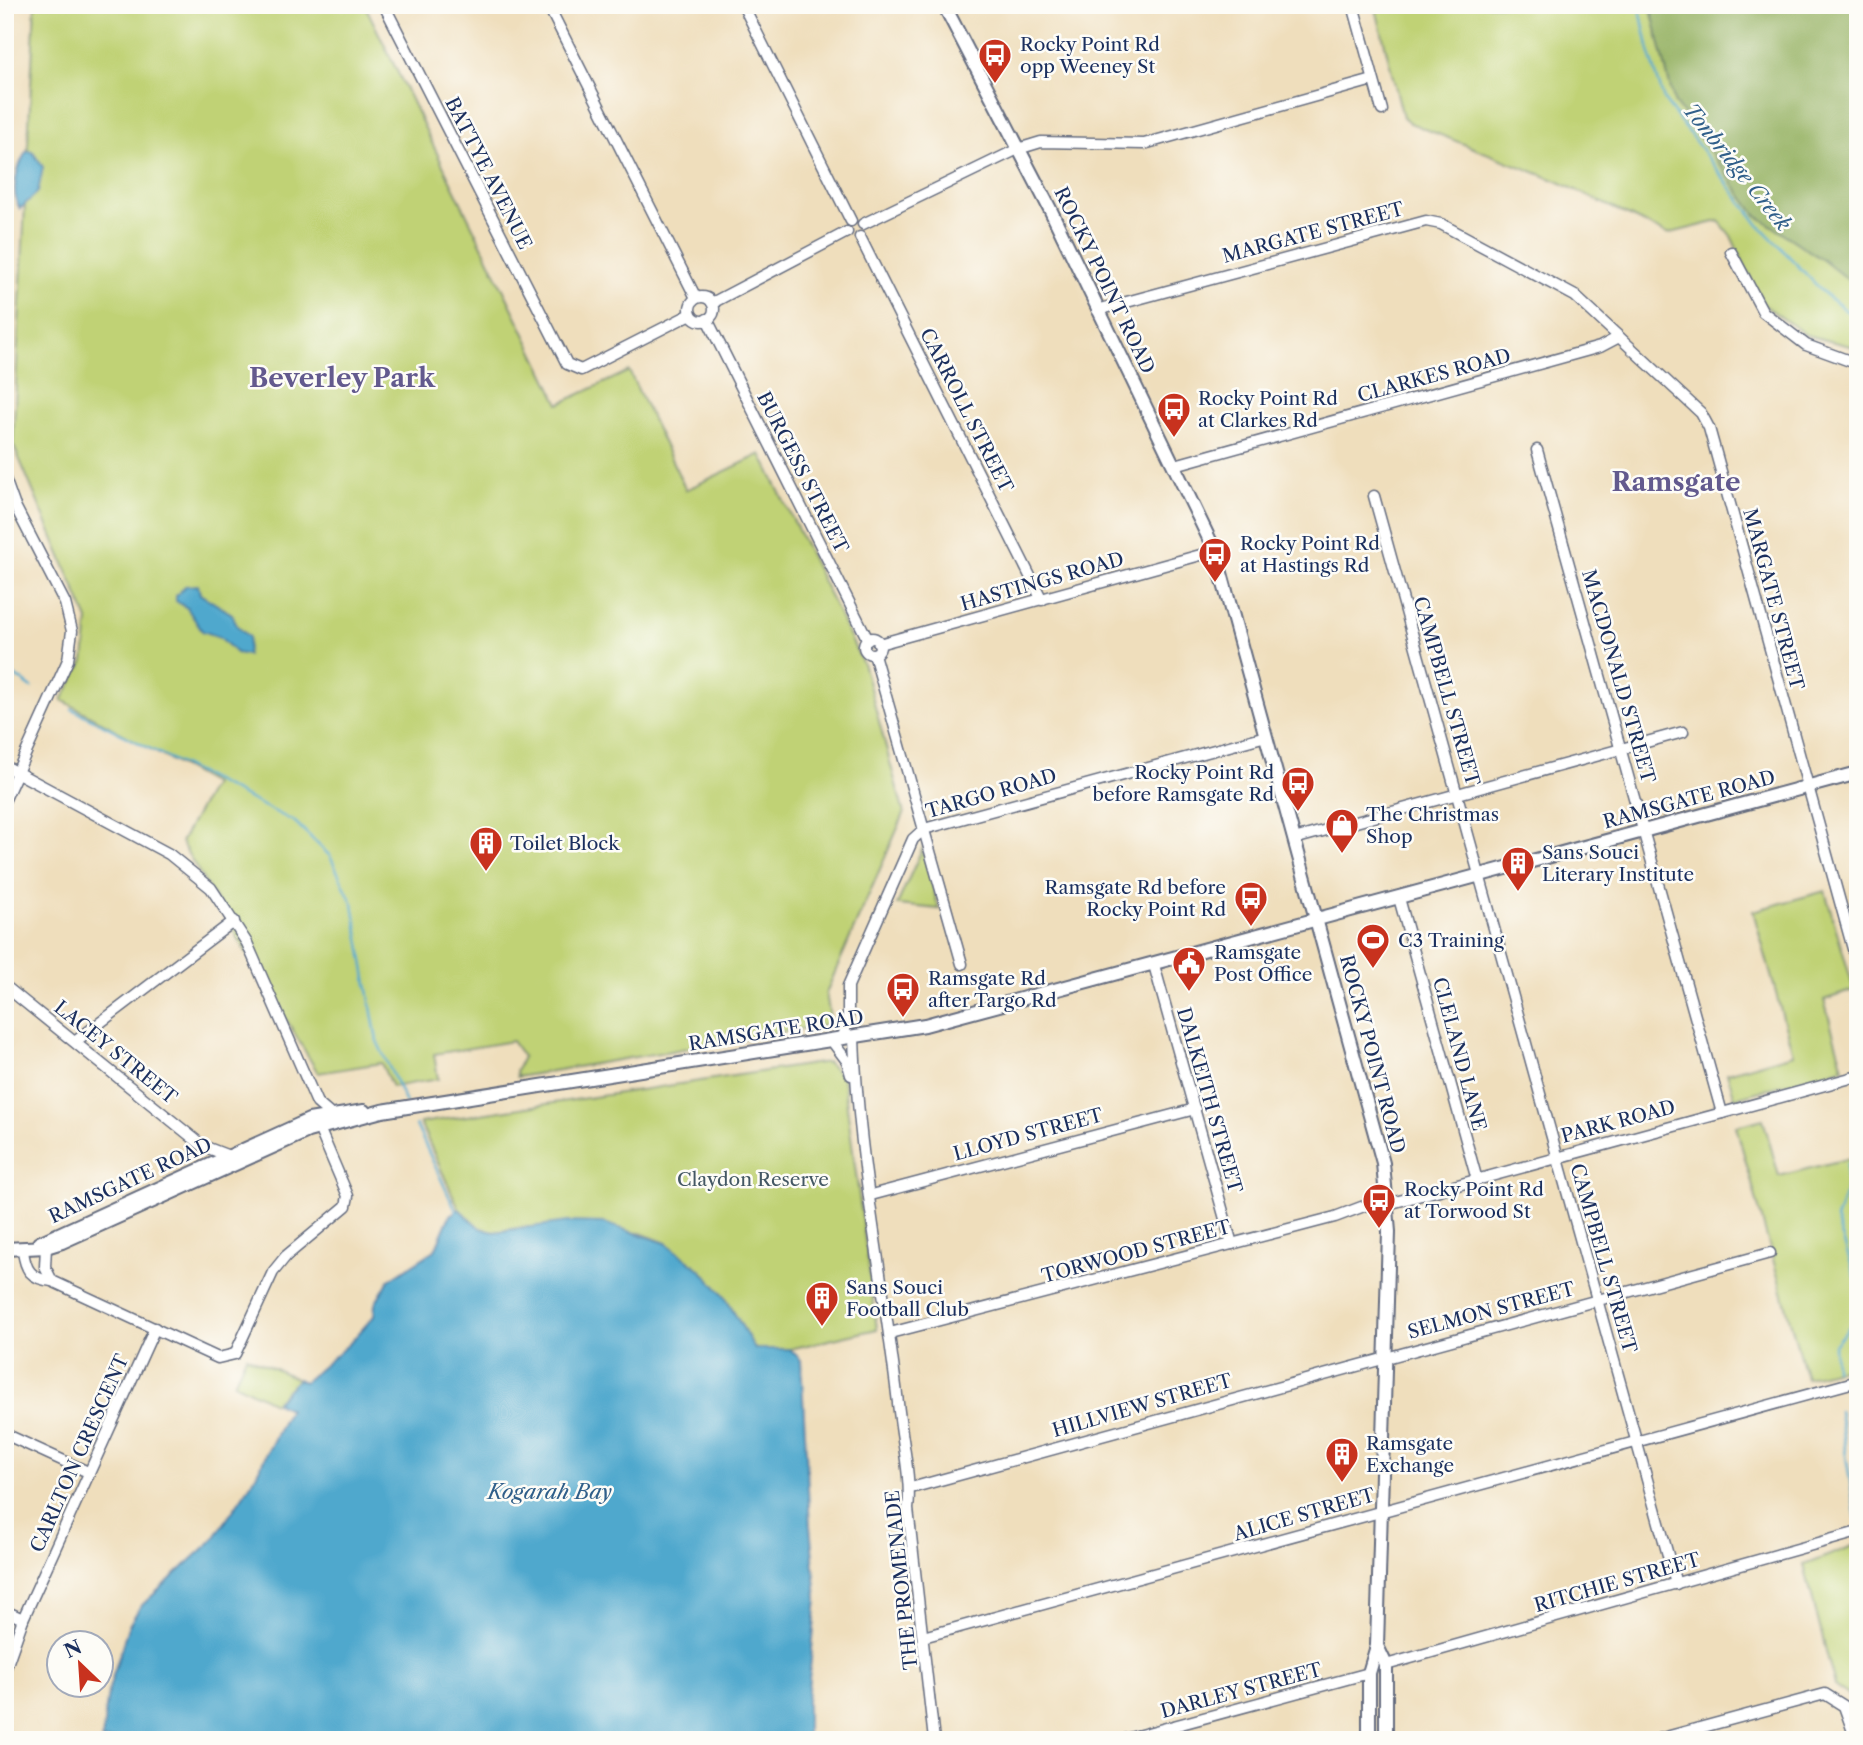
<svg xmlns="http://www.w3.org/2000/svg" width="1863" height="1745" font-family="'Libre Caslon Text',serif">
<rect width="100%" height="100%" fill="#fdfcf7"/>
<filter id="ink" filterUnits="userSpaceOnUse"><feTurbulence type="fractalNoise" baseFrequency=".0143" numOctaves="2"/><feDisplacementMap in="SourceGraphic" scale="14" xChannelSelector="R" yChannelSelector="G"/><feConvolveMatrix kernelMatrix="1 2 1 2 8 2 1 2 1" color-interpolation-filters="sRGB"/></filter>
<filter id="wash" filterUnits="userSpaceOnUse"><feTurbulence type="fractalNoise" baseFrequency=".00686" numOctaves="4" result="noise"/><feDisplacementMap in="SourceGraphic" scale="28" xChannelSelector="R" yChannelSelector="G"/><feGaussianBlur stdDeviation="1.57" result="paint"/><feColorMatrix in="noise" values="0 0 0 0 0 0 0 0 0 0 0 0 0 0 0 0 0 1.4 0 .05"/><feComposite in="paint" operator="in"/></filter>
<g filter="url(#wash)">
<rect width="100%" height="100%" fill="#efdebc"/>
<g fill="#c0d275" stroke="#6e806a" stroke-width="2">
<polygon points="35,5 365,5 559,404 629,371 686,490 761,454 864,666 904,814 826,993 831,1024 517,1077 516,1071 523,1057 512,1041 434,1054 438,1079 392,1087 381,1063 318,1073 181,842 213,784 62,700 84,661 88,620 13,444"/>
<polygon points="1375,5 1858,5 1858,348 1806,335 1763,304 1731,236 1719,221 1667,234 1557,181 1410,123 1403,117"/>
<polygon points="922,849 939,909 897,905"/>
<polygon points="1825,891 1854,990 1824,1000 1843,1068 1735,1098 1727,1073 1793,1054 1753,911"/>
<polygon points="827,1062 843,1077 877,1329 790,1349 755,1349 725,1297 701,1270 666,1243 641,1233 523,1227 494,1232 480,1228 459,1209 420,1123"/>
<polygon points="1763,1119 1779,1176 1858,1156 1858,1365 1806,1378 1736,1126"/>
<polygon points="246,1356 298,1379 274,1403 234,1383"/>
<polygon points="1858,1544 1858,1715 1850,1696 1835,1686 1804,1565"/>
</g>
<polygon fill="#98b466" stroke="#5a7262" stroke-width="2" points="1650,5 1736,5 1738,11 1763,5 1858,5 1858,288 1824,261 1756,215 1674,102"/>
<g fill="#4fa8cd" stroke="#356c96" stroke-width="2">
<path d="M32 151 43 167 38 192 20 209C10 193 16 169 26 152Z"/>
<polygon points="198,585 200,594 232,614 237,626 249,637 247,655 236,653 220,637 202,631 187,608 176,601 176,596 185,586"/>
<polygon points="459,1209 480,1228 494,1232 567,1222 604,1223 666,1243 701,1270 725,1297 755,1349 790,1349 801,1360 810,1526 817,1598 807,1700 807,1740 102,1740 108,1692 128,1627 140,1607 213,1540 253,1481 289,1409 275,1403 298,1379 304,1382 349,1344 374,1316 375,1304 389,1280 435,1250 450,1215"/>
</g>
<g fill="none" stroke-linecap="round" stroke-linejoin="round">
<g stroke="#4fa8cd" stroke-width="2.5">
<polyline points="1639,5 1649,51 1664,100 1759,225 1824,293 1858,320"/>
<polyline points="5,668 32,688"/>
<polyline points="72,709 295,822 330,856 353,904 377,1041 406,1103"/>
<polyline points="416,1125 456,1211"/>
<polyline points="1847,1164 1846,1191 1836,1219 1858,1284"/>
<polyline points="1835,1369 1834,1345 1858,1316"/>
<polyline points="1839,1411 1856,1518"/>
</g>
</g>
</g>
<g filter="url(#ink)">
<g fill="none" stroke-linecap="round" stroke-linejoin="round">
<defs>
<g id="minor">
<polyline points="384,5 567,364 581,370 691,314"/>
<polyline points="548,5 696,298"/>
<polyline points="743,5 851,221"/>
<polyline points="1353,5 1382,110"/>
<polyline points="863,224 1018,149 1041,142 1144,144 1373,80"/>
<polyline points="860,237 1042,600"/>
<polyline points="1731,252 1763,312 1806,345 1858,364"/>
<circle cx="702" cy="309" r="12"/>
<polyline points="712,303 847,232"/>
<polyline points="1097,310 1426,221 1441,224 1575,296 1701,413 1709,428 1858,967"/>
<polyline points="707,319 868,640"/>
<polyline points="1537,450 1722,1113"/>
<polyline points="1175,465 1600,347 1619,337"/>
<polyline points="5,479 14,504 65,603 72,631 68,660 5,799"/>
<polyline points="1374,496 1676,1584"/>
<circle cx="872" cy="646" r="8"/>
<polyline points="879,644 1215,551"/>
<polyline points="874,654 962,964"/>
<polyline points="5,766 169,854 211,888 247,943 317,1103 331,1115"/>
<polyline points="1294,839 1683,732"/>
<polyline points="1399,898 1477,1180"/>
<polyline points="1154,965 1232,1244"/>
<polyline points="5,986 203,1146 229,1156"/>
<path d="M854 1037C858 1160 884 1282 898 1403 901 1434 912 1481 908 1509L934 1740"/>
<polyline points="843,1039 848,1015 848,986 913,839 924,829 1266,736"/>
<polyline points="76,1041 234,921"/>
<polyline points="832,1041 847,1061 851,1075"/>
<polyline points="871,1195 1195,1109"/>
<polyline points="1388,1204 1858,1076"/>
<polyline points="46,1247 45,1267 52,1281"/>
<path d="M23 1250C25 1270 31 1279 52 1281L218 1358 235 1354 273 1272 286 1256 346 1206 348 1196 319 1128"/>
<polyline points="890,1333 1335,1217 1388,1197"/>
<polyline points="5,1434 88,1472"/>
<polyline points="911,1488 1770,1253"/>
<polyline points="5,1611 23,1619"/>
<polyline points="923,1637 1858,1381"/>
<polyline points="1386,1665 1858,1532"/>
<polyline points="5,1670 23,1619 155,1328"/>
<polyline points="1122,1740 1369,1673"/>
<polyline points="1655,1740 1825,1694 1844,1706 1856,1740"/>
</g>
<g id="major">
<polyline points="944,5 1050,209 1215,551 1383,1163 1389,1232 1377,1646 1369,1673 1369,1740"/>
<polyline points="39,1243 309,1120 364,1111"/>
<polyline points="5,1249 46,1247 62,1242 308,1131 382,1111 925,1025 1858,773"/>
<polyline points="1377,1646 1386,1665 1386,1740"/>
</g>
</defs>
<use href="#minor" stroke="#656c7f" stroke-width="13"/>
<use href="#major" stroke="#656c7f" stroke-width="16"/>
<use href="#minor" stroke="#fff" stroke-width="10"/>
<use href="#major" stroke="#fff" stroke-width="12"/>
</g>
</g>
<defs>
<symbol id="bus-pin" viewBox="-11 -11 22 30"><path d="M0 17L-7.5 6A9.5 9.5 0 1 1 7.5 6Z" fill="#c8321e" stroke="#fdfcf7"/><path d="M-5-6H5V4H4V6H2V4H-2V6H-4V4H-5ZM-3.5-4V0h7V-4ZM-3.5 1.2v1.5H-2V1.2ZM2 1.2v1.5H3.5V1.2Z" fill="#fff"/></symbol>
<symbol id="shop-pin" viewBox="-11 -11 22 30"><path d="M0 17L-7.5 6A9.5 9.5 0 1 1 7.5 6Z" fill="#c8321e" stroke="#fdfcf7"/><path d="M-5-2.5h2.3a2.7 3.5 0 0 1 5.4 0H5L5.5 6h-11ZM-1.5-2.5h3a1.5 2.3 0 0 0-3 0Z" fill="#fff"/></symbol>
<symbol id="building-pin" viewBox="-11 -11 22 30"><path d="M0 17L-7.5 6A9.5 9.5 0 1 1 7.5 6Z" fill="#c8321e" stroke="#fdfcf7"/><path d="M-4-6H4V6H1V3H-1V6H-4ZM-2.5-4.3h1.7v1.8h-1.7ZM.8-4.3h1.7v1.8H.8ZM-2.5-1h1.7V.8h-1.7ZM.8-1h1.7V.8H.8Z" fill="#fff"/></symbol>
<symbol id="stadium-pin" viewBox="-11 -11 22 30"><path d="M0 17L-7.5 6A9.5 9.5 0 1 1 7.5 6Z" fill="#c8321e" stroke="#fdfcf7"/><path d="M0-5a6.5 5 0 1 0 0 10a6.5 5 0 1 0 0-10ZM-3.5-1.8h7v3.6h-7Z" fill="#fff"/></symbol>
<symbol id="civic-pin" viewBox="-11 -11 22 30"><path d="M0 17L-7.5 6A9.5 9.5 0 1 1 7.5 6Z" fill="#c8321e" stroke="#fdfcf7"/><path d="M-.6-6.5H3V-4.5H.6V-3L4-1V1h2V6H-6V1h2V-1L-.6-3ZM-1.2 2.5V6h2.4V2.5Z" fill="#fff"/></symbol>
</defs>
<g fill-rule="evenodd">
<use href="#bus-pin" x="976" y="36" width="38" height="52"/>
<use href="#bus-pin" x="1155" y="390" width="38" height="52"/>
<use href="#bus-pin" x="1196" y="535" width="38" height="52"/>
<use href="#bus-pin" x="1279" y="764" width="38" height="52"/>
<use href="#shop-pin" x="1323" y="806" width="38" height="52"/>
<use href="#building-pin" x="467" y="824" width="38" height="52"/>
<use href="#building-pin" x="1499" y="844" width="38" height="52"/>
<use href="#bus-pin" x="1232" y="879" width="38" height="52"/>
<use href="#stadium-pin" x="1354" y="921" width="38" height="52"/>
<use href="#civic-pin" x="1170" y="944" width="38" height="52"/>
<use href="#bus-pin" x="884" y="970" width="38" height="52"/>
<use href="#bus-pin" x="1360" y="1181" width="38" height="52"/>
<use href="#building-pin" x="803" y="1279" width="38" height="52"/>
<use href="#building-pin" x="1323" y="1435" width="38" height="52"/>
</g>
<g text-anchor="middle" stroke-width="5" stroke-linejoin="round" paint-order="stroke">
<g font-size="19" fill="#1b2f5e" stroke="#fdfcf7" text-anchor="start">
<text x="1020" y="51">Rocky Point Rd<tspan x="1020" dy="22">opp Weeney St</tspan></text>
<text x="1198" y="405">Rocky Point Rd<tspan x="1198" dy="22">at Clarkes Rd</tspan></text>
<text x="1240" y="550">Rocky Point Rd<tspan x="1240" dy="22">at Hastings Rd</tspan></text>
<text x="1274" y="779" text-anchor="end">Rocky Point Rd<tspan x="1274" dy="22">before Ramsgate Rd</tspan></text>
<text x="1366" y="821">The Christmas<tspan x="1366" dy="22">Shop</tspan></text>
<text x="510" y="850">Toilet Block</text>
<text x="1542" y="859">Sans Souci<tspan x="1542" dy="22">Literary Institute</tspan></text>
<text x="1226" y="894" text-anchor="end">Ramsgate Rd before<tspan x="1226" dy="22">Rocky Point Rd</tspan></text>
<text x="1398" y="947">C3 Training</text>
<text x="1214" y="959">Ramsgate<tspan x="1214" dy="22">Post Office</tspan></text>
<text x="928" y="985">Ramsgate Rd<tspan x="928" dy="22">after Targo Rd</tspan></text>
<text x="1404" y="1196">Rocky Point Rd<tspan x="1404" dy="22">at Torwood St</tspan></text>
<text x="846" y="1294">Sans Souci<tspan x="846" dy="22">Football Club</tspan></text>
<text x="1366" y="1450">Ramsgate<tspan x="1366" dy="22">Exchange</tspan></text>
</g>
<g font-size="19" fill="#1b2f5e" stroke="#fdfcf7">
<text transform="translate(489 173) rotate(63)" y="7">BATTYE AVENUE</text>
<text transform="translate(1313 232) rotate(-15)" y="7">MARGATE STREET</text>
<text transform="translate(1105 280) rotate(64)" y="7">ROCKY POINT ROAD</text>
<text transform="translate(1434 375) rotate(-15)" y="7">CLARKES ROAD</text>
<text transform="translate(967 410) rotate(63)" y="7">CARROLL STREET</text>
<text transform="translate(803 472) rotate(63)" y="7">BURGESS STREET</text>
<text transform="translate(1042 581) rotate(-16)" y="7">HASTINGS ROAD</text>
<text transform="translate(1774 599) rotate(75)" y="7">MARGATE STREET</text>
<text transform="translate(1619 676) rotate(74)" y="7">MACDONALD STREET</text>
<text transform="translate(1447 691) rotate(74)" y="7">CAMPBELL STREET</text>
<text transform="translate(991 793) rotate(-16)" y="7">TARGO ROAD</text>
<text transform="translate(1689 799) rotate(-15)" y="7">RAMSGATE ROAD</text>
<text transform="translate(776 1030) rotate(-9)" y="7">RAMSGATE ROAD</text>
<text transform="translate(116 1052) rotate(39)" y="7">LACEY STREET</text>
<text transform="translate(1373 1054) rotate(75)" y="7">ROCKY POINT ROAD</text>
<text transform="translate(1460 1054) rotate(75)" y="7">CLELAND LANE</text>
<text transform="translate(1210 1100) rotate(74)" y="7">DALKEITH STREET</text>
<text transform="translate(1618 1121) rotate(-15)" y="7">PARK ROAD</text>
<text transform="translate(1028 1134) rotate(-15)" y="7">LLOYD STREET</text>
<text transform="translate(130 1180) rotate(-25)" y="7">RAMSGATE ROAD</text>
<text transform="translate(1136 1251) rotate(-15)" y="7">TORWOOD STREET</text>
<text transform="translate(1604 1258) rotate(74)" y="7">CAMPBELL STREET</text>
<text transform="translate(1491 1310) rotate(-15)" y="7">SELMON STREET</text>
<text transform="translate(1142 1405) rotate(-16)" y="7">HILLVIEW STREET</text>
<text transform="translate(79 1453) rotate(-66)" y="7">CARLTON CRESCENT</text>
<text transform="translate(1304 1514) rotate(-16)" y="7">ALICE STREET</text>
<text transform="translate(901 1580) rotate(-96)" y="7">THE PROMENADE</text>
<text transform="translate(1617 1582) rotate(-16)" y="7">RITCHIE STREET</text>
<text transform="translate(1241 1690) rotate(-15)" y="7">DARLEY STREET</text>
</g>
<g font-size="19" fill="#445864" stroke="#fdfcf7">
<text x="753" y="1186">Claydon Reserve</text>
</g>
<g font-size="21" font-style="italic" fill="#305f8a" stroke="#fdfcf7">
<text transform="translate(1737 167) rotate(51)" y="7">Tonbridge Creek</text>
<text x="550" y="1499">Kogarah Bay</text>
</g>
<g font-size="26" font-weight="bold" fill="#635a8e" stroke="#fdfcf7">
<text x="342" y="387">Beverley Park</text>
<text x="1676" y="491">Ramsgate</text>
</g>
</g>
<rect width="1863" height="1745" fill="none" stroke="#fdfcf7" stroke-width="28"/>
<g transform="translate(80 1664) rotate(335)"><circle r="33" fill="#fdfcf7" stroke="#a3aaba" stroke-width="2"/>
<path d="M0-5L12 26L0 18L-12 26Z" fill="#c8321e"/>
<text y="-10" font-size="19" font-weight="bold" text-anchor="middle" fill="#1b2f5e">N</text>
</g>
</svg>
